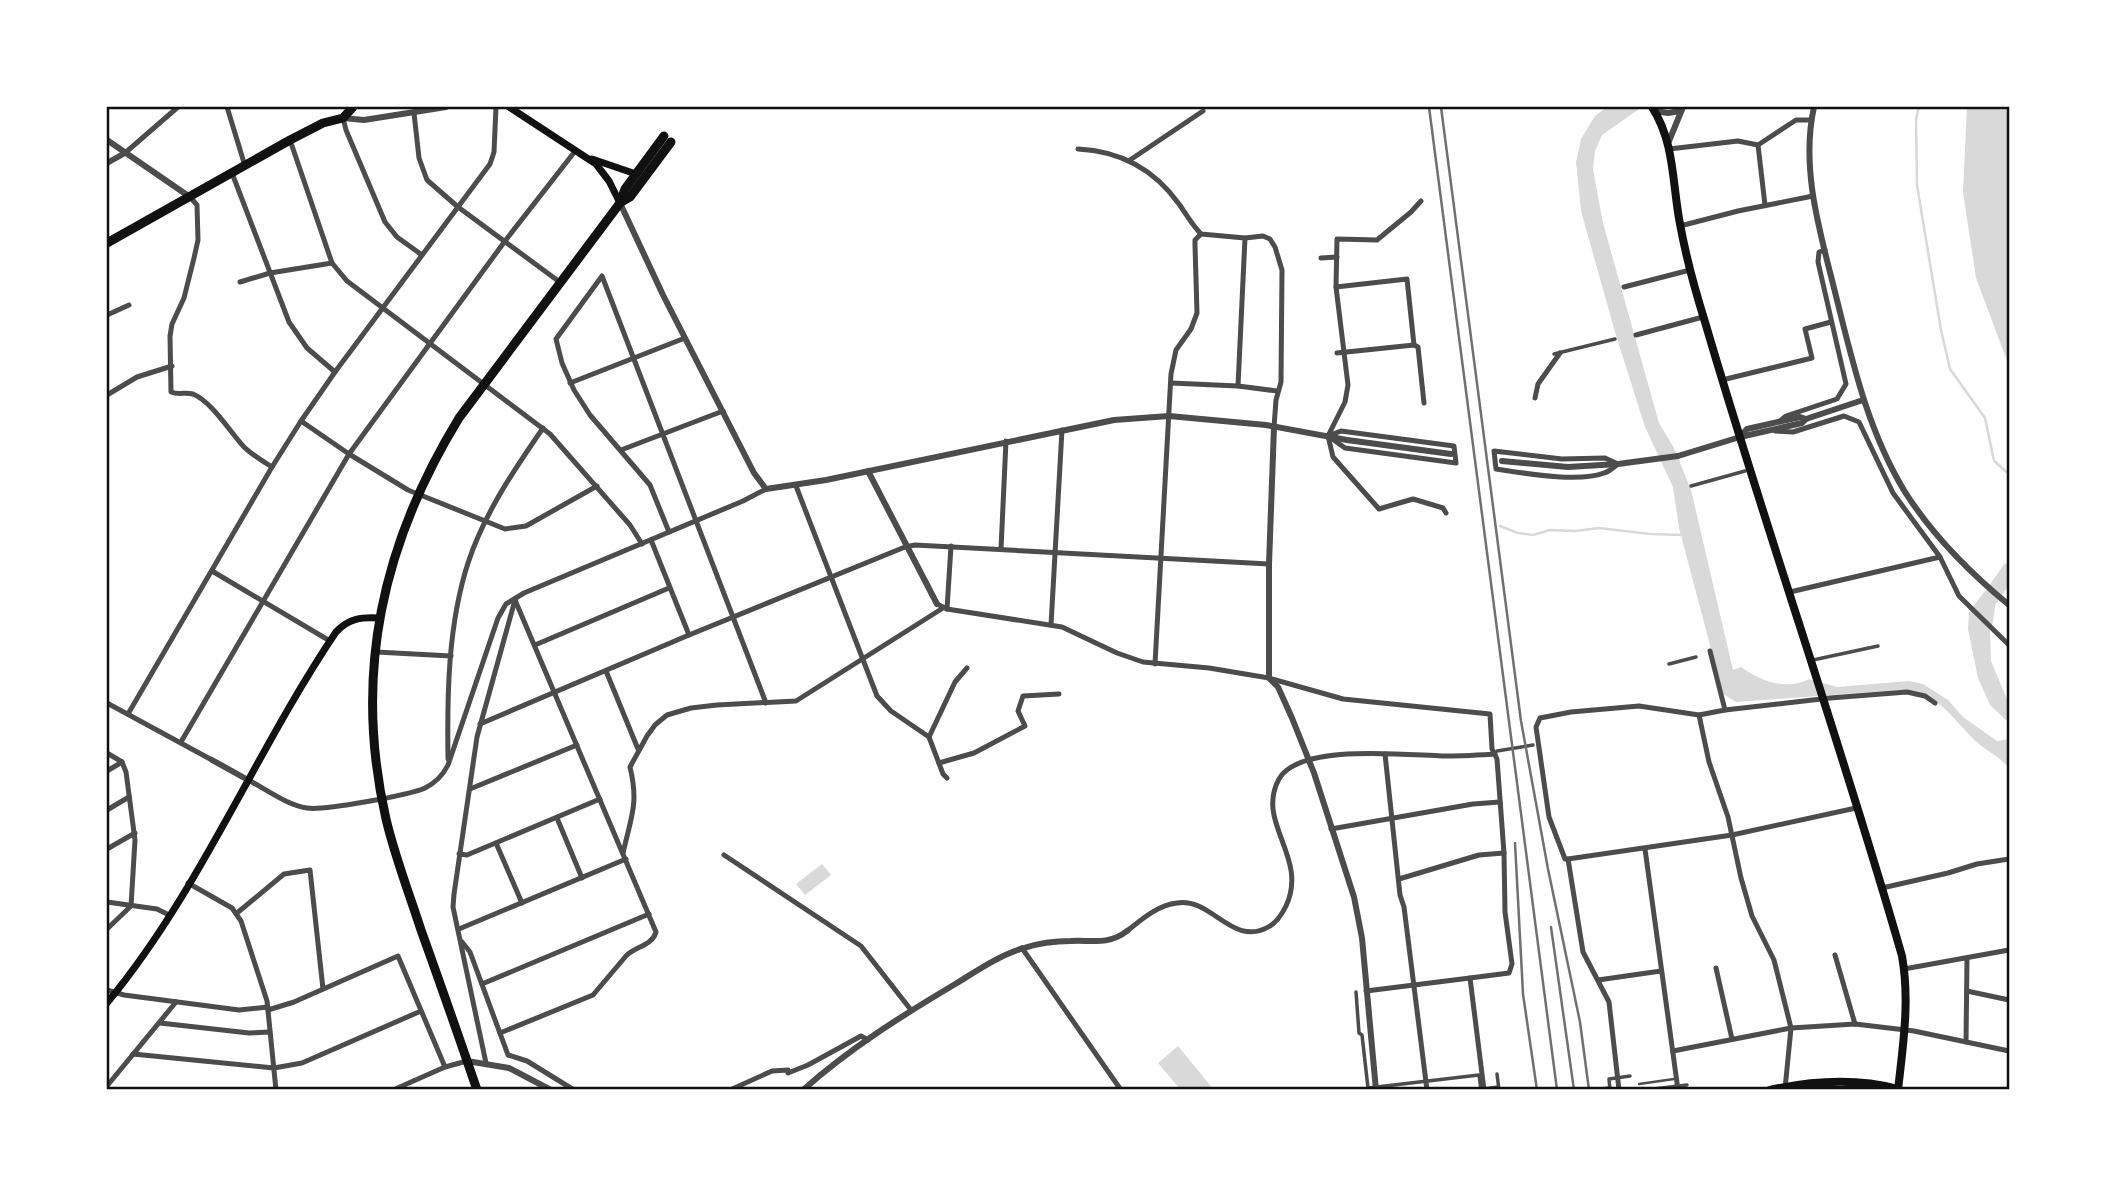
<svg xmlns="http://www.w3.org/2000/svg" width="2116" height="1197" font-family="'IBM Plex Sans',sans-serif">
<rect width="100%" height="100%" fill="#fff"/>
<g fill="#d9d9d9">
<path d="M1607 107H1642L1602 135 1595 151 1593 169 1603 223 1659 423 1674 448 1691 490 1733 670 1741 667C1760 681 1787 691 1809 679L1837 687 1909 681 1923 684 1948 700 1963 717 1997 741 2009 739V768C2001 758 1989 752 1979 744 1952 720 1939 690 1899 690L1736 702 1723 694 1679 528 1673 487 1645 427 1615 332 1581 211 1576 162 1581 139 1595 116Z"/>
<polygon points="1967,107 2009,107 2009,366 1976,278 1963,192"/>
<polygon points="1985,591 1996,600 1993,622 1990,630 1991,661 2009,704 2009,723 1990,705 1978,678 1968,629 1969,612"/>
<polygon points="822,864 831,875 805,895 796,884"/>
<polygon points="1178,1046 1214,1090 1181,1090 1158,1063"/>
</g>
<g fill="none" stroke-linecap="round" stroke-linejoin="round">
<g stroke="#d9d9d9" stroke-width="2.5">
<polyline points="1919,107 1916,119 1917,185 1941,330 1950,369 1985,418 1994,461 2009,474"/>
<polyline points="1500,526 1518,533 1533,535 1550,530 1575,531 1599,528 1650,534 1682,535"/>
</g>
<polyline stroke="#d9d9d9" stroke-width="16" points="1984,607 2009,571"/>
<polyline stroke="#4c4c4c" stroke-width="2.5" points="1639,1084 1674,1079"/>
<g stroke="#4c4c4c" stroke-width="3.5">
<polyline points="1554,354 1615,339"/>
<polyline points="1691,486 1745,471"/>
<polyline points="1813,660 1878,646"/>
<polyline points="1669,664 1696,657"/>
<polyline points="1497,751 1533,745"/>
<polyline points="1356,992 1359,1033 1362,1035 1368,1088"/>
<polyline points="1497,1074 1499,1090"/>
<polyline points="1368,1088 1479,1075 1481,1090"/>
<polyline points="1476,1090 1498,1087"/>
<polyline points="1590,1090 1610,1088"/>
<polyline points="1610,1090 1609,1079 1630,1076"/>
<polyline points="1645,1090 1687,1085"/>
</g>
<g stroke="#4c4c4c" stroke-width="5">
<polyline points="227,107 245,166"/>
<polyline points="414,113 419,158 427,180 458,207 561,283"/>
<polyline points="343,118 346,130 385,222 397,237 422,255"/>
<polyline points="290,140 332,263 347,281 550,434 630,525 642,544"/>
<polyline points="1758,145 1765,205"/>
<path d="M1078 149C1120 151 1154 169 1179 204 1186 214 1192 225 1201 234L1245 238 1263 236 1270 239 1275 247 1282 270 1281 382 1276 400 1274 427"/>
<polyline points="1669,149 1738,141 1758,145 1796,120 1811,120"/>
<polyline points="125,153 178,107"/>
<polyline points="1130,160 1203,111"/>
<polyline points="232,173 289,322 307,348 335,372 301,421 349,454 408,490 505,529 526,526 597,486"/>
<polyline points="1421,201 1411,212 1377,240 1337,239 1336,287 1348,385 1345,402 1328,436 1333,457 1379,509 1413,499 1443,508 1446,513"/>
<polyline points="1680,226 1738,211 1813,196"/>
<polyline points="1321,258 1337,257"/>
<polyline points="240,282 270,273 332,263"/>
<polyline points="1336,287 1407,279 1414,345"/>
<polyline points="1624,287 1690,270"/>
<polyline points="107,315 129,305"/>
<polyline points="1636,335 1703,317"/>
<polyline points="1337,353 1414,345 1418,347 1424,403"/>
<polyline points="335,372 490,164 494,152 496,107"/>
<polyline points="1722,380 1812,358 1805,329 1831,322"/>
<polyline points="570,383 685,338"/>
<polyline points="1171,383 1238,386 1277,391"/>
<polyline points="1238,386 1245,238"/>
<polyline points="107,395 137,377 172,366"/>
<polyline points="1535,398 1538,384 1560,353"/>
<polyline points="1780,421 1786,416 1837,399 1846,384 1818,262 1819,252 1825,250"/>
<polygon points="1341,431 1454,446 1456,463 1345,448 1328,436"/>
<polyline points="1775,431 1793,432 1844,416 1859,422 1893,493 1940,557 1959,596 2009,645"/>
<polyline points="621,450 723,411"/>
<path d="M1494 451 1562 459 1605 458 1618 464C1614 467 1609 472 1604 473 1579 483 1523 473 1496 469Z"/>
<polyline points="272,467 301,421"/>
<polyline points="796,486 877,696 891,711 929,737 955,682 967,668"/>
<polyline points="669,532 650,485 590,415 574,390 562,363 556,339 602,276 766,703"/>
<polyline points="651,540 689,635"/>
<polyline points="1001,549 1006,441"/>
<polyline points="212,571 330,641"/>
<polyline points="1790,592 1940,557"/>
<polyline points="937,604 947,609 1062,627 1117,653 1143,662 1209,668 1269,678 1343,699 1490,714 1492,749 1497,759 1504,853 1505,912 1512,964 1509,973 1470,978 1484,1090"/>
<polyline points="947,609 951,546"/>
<polyline points="1051,625 1062,430"/>
<polyline points="535,645 669,588"/>
<polyline points="1710,651 1725,710"/>
<polyline points="376,652 451,656"/>
<polyline points="1155,664 1171,374 1176,350 1191,329 1197,313 1195,245 1195,240 1201,234"/>
<polyline points="606,671 638,749"/>
<polyline points="107,703 212,760"/>
<path d="M128 714 272 467C263 461 252 455 244 447 231 433 211 401 193 394 185 392 178 395 171 392L170 336 172 324 184 298 194 258 198 240 197 205 190 197"/>
<polyline points="1699,715 1709,762 1728,817 1741,878 1752,916 1774,960 1791,1028 1855,1024 1914,1031 2009,1051"/>
<polyline points="480,724 689,635 905,547 915,545 1269,564"/>
<polyline points="929,737 943,774 947,778"/>
<polyline points="181,742 349,454 505,241 576,150"/>
<polyline points="107,753 122,762 126,772 135,840 131,906 107,929"/>
<polyline points="1385,754 1400,895 1404,907 1427,1090"/>
<path d="M448 759C447 694 448 625 468 563 484 514 514 470 543 428"/>
<polyline points="939,763 974,753 1025,726 1018,711 1023,696 1059,694"/>
<polyline points="107,771 122,762"/>
<path d="M248 780C266 789 287 805 307 808 322 811 410 795 425 788 435 783 443 775 448 765L498 618 506 604 524 593 743 501 766 489"/>
<polyline points="470,789 577,745"/>
<polyline points="107,810 129,797"/>
<polyline points="557,818 582,878"/>
<polyline points="1331,829 1473,804 1500,802"/>
<polyline points="496,843 522,903"/>
<polyline points="107,849 135,833"/>
<polyline points="1645,849 1678,1090"/>
<path d="M623 853C631 817 639 804 630 767L647 736 655 725 667 715 691 708 717 705 796 701 943 608"/>
<polyline points="459,854 467,855 600,799"/>
<polyline points="724,855 861,946 911,1010"/>
<polyline points="1568,859 1732,835 1856,808"/>
<polyline points="1399,879 1479,855 1504,853"/>
<polyline points="188,883 232,908 241,921 267,1001 276,1090"/>
<polyline points="1882,888 1948,873 1977,864 2009,859"/>
<polyline points="107,902 157,909 169,915"/>
<polyline points="237,913 284,874 310,870 323,989"/>
<polyline points="459,929 626,859"/>
<path d="M1127 931C1142 919 1158 905 1177 903 1212 897 1233 949 1270 926 1277 922 1282 914 1286 906 1309 857 1255 823 1279 779 1299 743 1406 755 1442 756 1460 756 1477 755 1495 754"/>
<polyline points="462,942 470,952 508,1055 527,1061 574,1090"/>
<polyline points="1022,948 1121,1090"/>
<polyline points="1835,955 1855,1024"/>
<polyline points="1716,968 1732,1039"/>
<polyline points="1904,969 2009,950"/>
<polyline points="1598,980 1661,971"/>
<polyline points="482,984 649,914"/>
<polyline points="107,990 124,995 239,1010 268,1007"/>
<polyline points="1366,991 1470,978"/>
<polyline points="1967,991 2009,1000"/>
<polyline points="268,1010 294,1002 398,956 445,1067"/>
<polyline points="160,1023 249,1033 270,1032"/>
<path d="M500 1033 593 995 626 956C636 946 652 946 656 932L515 600"/>
<polyline points="1966,1042 1967,959"/>
<polyline points="1673,1051 1791,1028 1785,1089"/>
<polyline points="133,1054 274,1068 302,1063 421,1011"/>
<polyline points="486,1063 453,907 454,894 477,737 515,600"/>
<polyline points="788,1073 808,1065 861,1036 868,1040"/>
<polyline points="107,1086 176,1002"/>
<polyline points="393,1090 445,1067 467,1061"/>
<polyline points="730,1090 772,1071 788,1070"/>
<polyline points="1619,1090 1609,1002 1583,952 1568,859 1565,859 1549,817 1536,727 1540,718 1571,712 1639,706 1699,715 1725,710 1830,698 1907,692 1925,696 1935,703"/>
</g>
<g stroke="#4c4c4c" stroke-width="6">
<path d="M1814 107C1800 170 1821 235 1836 296 1853 364 1868 431 1905 492 1933 536 1969 572 2009 605"/>
<polyline points="1655,111 1668,113 1680,111"/>
<polyline points="343,118 364,120 446,107"/>
<polyline points="107,140 190,197"/>
<polyline points="1669,141 1683,107"/>
<polyline points="107,163 125,153"/>
<polyline points="620,203 663,295 754,473 766,489 826,480 1114,420 1169,416 1266,425 1347,440 1451,454"/>
<polyline points="1274,427 1269,564 1269,678 1278,687 1292,718 1314,773 1354,897 1362,938 1376,1090"/>
<polyline points="1740,437 1747,429 1800,417 1806,419"/>
<polyline points="1502,461 1568,467 1618,464 1678,456 1740,437 1802,423 1806,419 1863,400"/>
<polyline points="868,471 937,604"/>
<polyline points="212,760 248,780"/>
<polyline points="467,1061 509,1068 551,1090"/>
<path d="M803 1090C850 1048 903 1015 957 983 978 970 1000 955 1024 948 1039 943 1055 941 1071 941 1093 940 1109 945 1127 931"/>
</g>
<g stroke="#111" stroke-width="7">
<polyline points="509,107 596,164 609,181 620,203"/>
<polyline points="592,159 636,174"/>
<path d="M107 1003C200 891 255 752 336 632 349 618 362 617 379 618"/>
</g>
<g stroke="#111" stroke-width="8">
<path d="M1652 107C1675 143 1672 183 1680 224 1686 257 1695 290 1705 322 1767 534 1841 743 1902 956 1910 1001 1903 1045 1898 1090"/>
<path d="M1770 1090C1811 1081 1857 1078 1898 1089"/>
<polyline points="1811,1090 1872,1090"/>
</g>
<g stroke="#111" stroke-width="9">
<polyline points="620,203 630,197 671,142"/>
<polyline points="107,243 290,140 323,123 343,118 353,107"/>
<path d="M477 1090C459 1037 440 983 421 930 409 893 395 857 386 819 353 674 382 544 459 418L620 203 625 189 664 136"/>
</g>
<g stroke="#707070" stroke-width="2.5">
<polyline points="1429,107 1557,1090"/>
<polyline points="1441,107 1521,721 1548,869 1580,1022 1589,1090"/>
<polyline points="1515,843 1523,994 1537,1090"/>
<polyline points="1551,927 1574,1090"/>
</g>
</g>
<rect width="2116" height="1197" fill="none" stroke="#ffffff" stroke-width="217"/>
<rect x="108" y="108" width="1900" height="980" fill="none" stroke="#111" stroke-width="2.5"/>
</svg>
